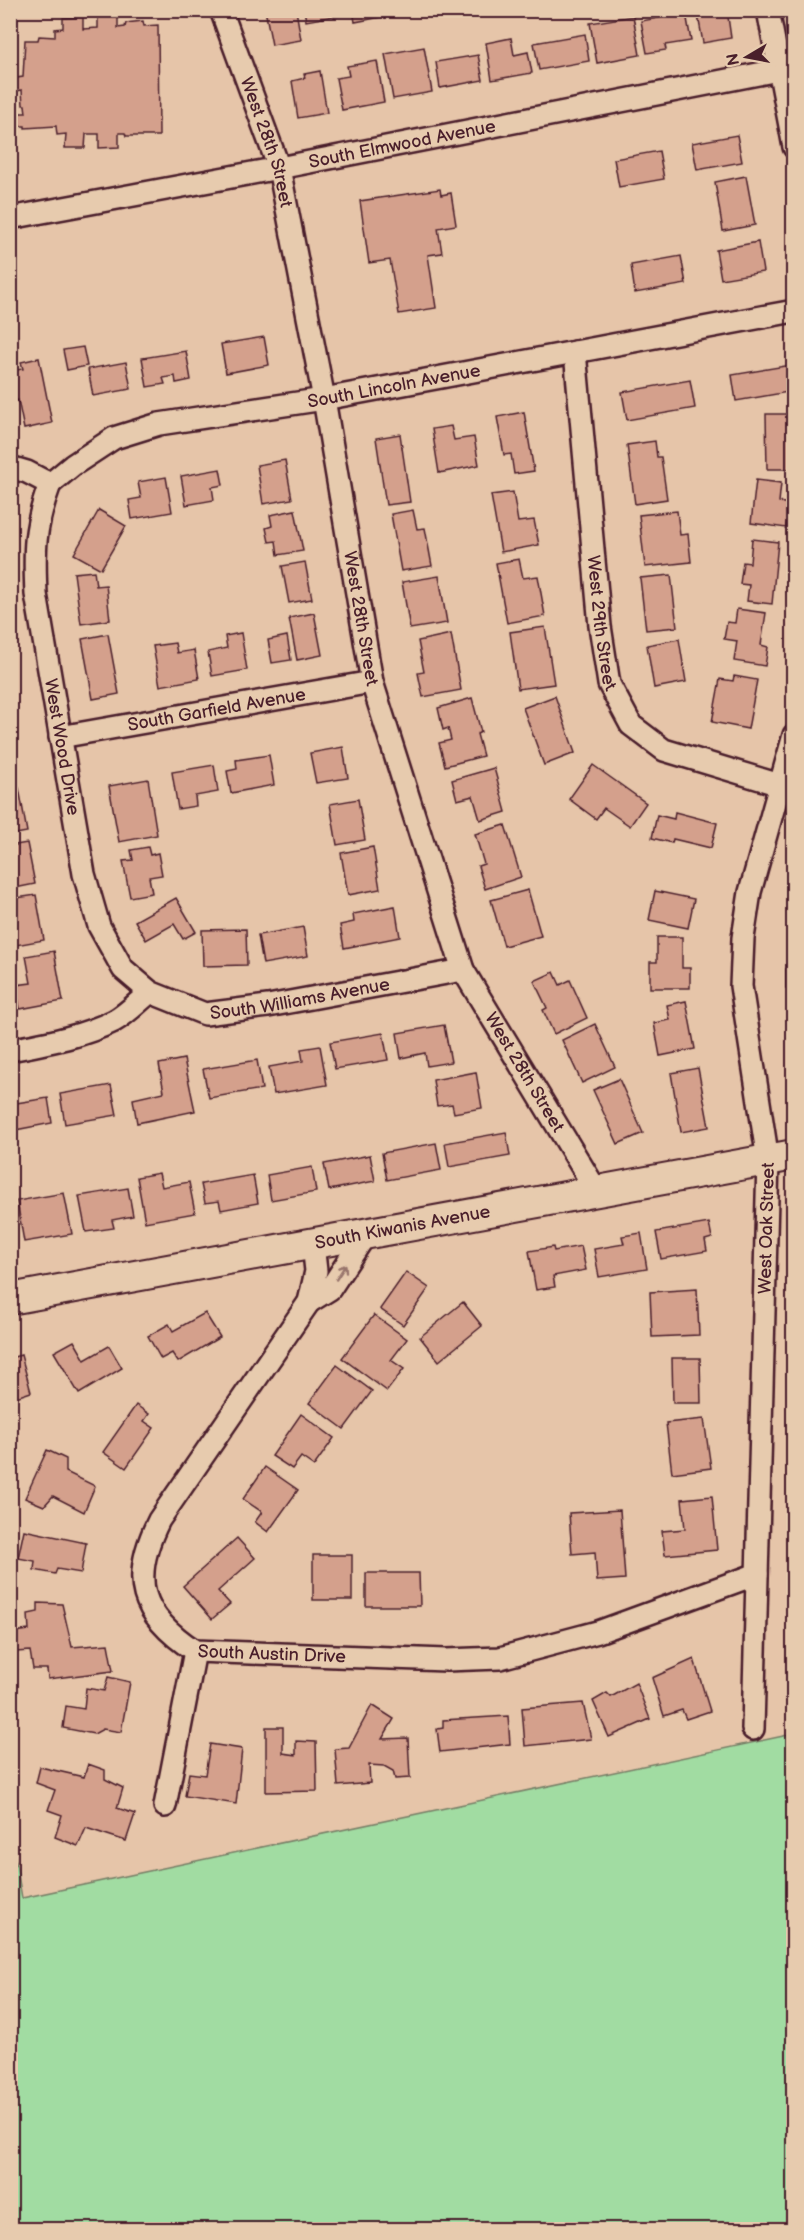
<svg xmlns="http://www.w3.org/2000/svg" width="804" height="2240" font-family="'Balsamiq Sans',sans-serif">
<rect width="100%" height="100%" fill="#e6c5a9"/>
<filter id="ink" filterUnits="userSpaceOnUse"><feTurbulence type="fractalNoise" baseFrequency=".0167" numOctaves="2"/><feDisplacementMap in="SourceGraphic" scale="12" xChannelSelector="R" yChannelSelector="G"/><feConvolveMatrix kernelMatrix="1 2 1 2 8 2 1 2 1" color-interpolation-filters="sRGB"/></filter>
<g filter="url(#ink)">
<polygon fill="#a1dca2" stroke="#767e66" stroke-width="1.5" points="793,1734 793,2229 11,2229 11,1834 22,1898"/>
<g fill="#d4a08c" stroke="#4a1f2b" stroke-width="1.5">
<polygon points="265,10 296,10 301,40 272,45"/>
<polygon points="304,10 345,10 346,14 306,21"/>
<polygon points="353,10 396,10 397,14 355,22"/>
<polygon points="697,10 727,10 731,38 703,43"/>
<polygon points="686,13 691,41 665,45 666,50 647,53 641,21"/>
<polygon points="118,16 118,28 125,27 126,23 143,21 144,26 158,25 159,136 126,136 125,133 119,133 119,147 99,148 99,134 86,134 85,148 65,148 66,134 57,135 56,126 25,128 25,126 19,126 19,113 26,113 25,105 23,105 22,90 10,92 10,79 23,77 25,40 38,40 39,36 55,37 55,29 63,28 63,18 83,17 83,29 98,28 98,17"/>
<polygon points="633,16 640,55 597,63 590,23"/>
<polygon points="585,34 589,61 539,70 534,43"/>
<polygon points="511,38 514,55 528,52 532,73 492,80 486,43"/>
<polygon points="424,47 432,92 393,99 385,54"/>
<polygon points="478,55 483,80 440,88 436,62"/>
<polygon points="377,61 384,102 342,110 336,78 349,76 347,66"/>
<polygon points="320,71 327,113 298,118 292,81 305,78 304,74"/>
<polygon points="737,135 742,162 697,170 692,143"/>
<polygon points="659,151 664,179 619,187 614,159"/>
<polygon points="746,176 755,225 723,231 715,182"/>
<polygon points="440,189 441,195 451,193 456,225 438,228 442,253 428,255 436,308 399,314 390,260 369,263 360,201"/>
<polygon points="758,242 763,272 721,279 716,250"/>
<polygon points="681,256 686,284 635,293 631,265"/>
<polygon points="264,337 269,365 226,373 221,344"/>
<polygon points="83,347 87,366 67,370 63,350"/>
<polygon points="186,351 191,380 176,383 175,376 163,378 165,384 147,387 142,358"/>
<polygon points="39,358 52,423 24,429 18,400 10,401 10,371 23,369 21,362"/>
<polygon points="126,362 131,389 93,396 88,369"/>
<polygon points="791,365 794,391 736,401 732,375"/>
<polygon points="690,380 695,408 627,420 622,392"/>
<polygon points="524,412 534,471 514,474 511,454 504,455 497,417"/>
<polygon points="766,414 792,414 793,469 767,469"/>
<polygon points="451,426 454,440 474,437 479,465 439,473 432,429"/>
<polygon points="400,434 410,502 386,505 376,438"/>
<polygon points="655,441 657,457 661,457 667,499 635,504 627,445"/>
<polygon points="285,460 292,499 263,504 257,465"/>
<polygon points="220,469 223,485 212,487 214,500 186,505 181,476"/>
<polygon points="166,477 172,512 132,519 129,500 141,498 138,482"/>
<polygon points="756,480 781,483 779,502 789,504 786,528 751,523"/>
<polygon points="513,492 518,522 534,520 539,545 501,552 491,495"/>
<polygon points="99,510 126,526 101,569 74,554"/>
<polygon points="295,510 303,551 278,555 276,541 269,542 266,528 272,526 270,515"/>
<polygon points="413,510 417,529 425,528 432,566 401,571 391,514"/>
<polygon points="677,511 680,535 688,534 691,562 645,567 639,515"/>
<polygon points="752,539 778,542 772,604 747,601 749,585 740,584 743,562 750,563"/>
<polygon points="519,559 523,578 538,576 545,616 507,623 496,563"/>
<polygon points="305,562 312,599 289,603 282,566"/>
<polygon points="94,571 96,586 106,585 110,620 81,624 74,573"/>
<polygon points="671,575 677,627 646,630 640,578"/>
<polygon points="439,576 447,623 410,629 402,582"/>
<polygon points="737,609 766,613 761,645 768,647 765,666 734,661 737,641 724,639 727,622 735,623"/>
<polygon points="314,613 322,655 297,660 289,618"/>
<polygon points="545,627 554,684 518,689 510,632"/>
<polygon points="241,633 247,670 212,676 208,652 227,648 225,636"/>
<polygon points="108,634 119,694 93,699 82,639"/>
<polygon points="451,634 461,690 423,697 418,673 424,672 418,641"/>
<polygon points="287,636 291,660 272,663 268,640"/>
<polygon points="679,639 686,682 654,688 647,645"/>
<polygon points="175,643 177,653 194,650 199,679 160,686 153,646"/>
<polygon points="734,676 757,680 748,729 712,722 720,679 733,681"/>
<polygon points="555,696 575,753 544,765 523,708"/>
<polygon points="472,698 481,732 477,734 483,756 445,766 439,743 451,740 448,728 443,730 438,708"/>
<polygon points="343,747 348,778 316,783 310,753"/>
<polygon points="269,755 274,785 231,793 227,771 237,769 236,760"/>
<polygon points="214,765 218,792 195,796 196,806 178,809 172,772"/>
<polygon points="593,765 646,803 630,826 604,808 596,819 569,799"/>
<polygon points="494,768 506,812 480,820 473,796 457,800 452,780"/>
<polygon points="148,779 157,835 119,842 109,786"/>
<polygon points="19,788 27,832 10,835 10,789"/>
<polygon points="358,799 365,840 337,845 330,804"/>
<polygon points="675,812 717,823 711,848 673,839 672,843 652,838 657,815 674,819"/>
<polygon points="505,825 521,877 485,889 478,866 484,864 475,834"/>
<polygon points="27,843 35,884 10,889 10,846"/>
<polygon points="148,847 150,855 158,853 162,875 149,877 152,893 130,897 123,861 133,860 131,850"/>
<polygon points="373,847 380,889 348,895 341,853"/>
<polygon points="528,890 541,936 504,946 491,900"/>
<polygon points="655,891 694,899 688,928 649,920"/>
<polygon points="36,895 44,940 16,945 10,914 10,899"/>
<polygon points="176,898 196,932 183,939 174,924 146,940 135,921"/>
<polygon points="395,906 400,937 344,948 340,925 354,922 353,914"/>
<polygon points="303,927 308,956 263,964 258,935"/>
<polygon points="246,929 247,965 203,966 202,930"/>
<polygon points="657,937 682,937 682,968 690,968 690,988 650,988 650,962 657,962"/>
<polygon points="54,951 63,1001 20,1009 16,985 31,983 26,956"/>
<polygon points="786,969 794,970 794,988 786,988"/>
<polygon points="554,972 560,985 570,980 587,1018 554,1034 543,1010 547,1008 534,981"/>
<polygon points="686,1001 695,1049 660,1056 654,1023 670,1020 667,1005"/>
<polygon points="595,1024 615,1067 582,1083 562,1040"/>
<polygon points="444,1025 451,1062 427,1066 425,1053 401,1058 397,1033"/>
<polygon points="383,1033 388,1060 335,1069 330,1042"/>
<polygon points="320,1046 327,1085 274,1094 269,1067 303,1061 301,1049"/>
<polygon points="184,1059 195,1111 137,1123 133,1099 164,1092 159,1064"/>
<polygon points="257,1060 262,1089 209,1098 203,1069"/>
<polygon points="698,1068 709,1127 681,1132 671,1073"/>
<polygon points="476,1072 482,1108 454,1113 452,1104 437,1106 433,1080"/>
<polygon points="619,1079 643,1133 618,1144 593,1090"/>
<polygon points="111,1085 117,1115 65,1124 60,1094"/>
<polygon points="48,1098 52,1123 10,1131 10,1104"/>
<polygon points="506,1132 510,1156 449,1167 445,1143"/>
<polygon points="436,1143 441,1170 387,1180 382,1153"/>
<polygon points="370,1155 375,1181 329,1190 324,1164"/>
<polygon points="312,1167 316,1192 271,1200 267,1175"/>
<polygon points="159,1173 162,1187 189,1182 195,1213 145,1222 137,1177"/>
<polygon points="253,1175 258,1203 221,1210 219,1201 205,1203 201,1184"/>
<polygon points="128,1188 133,1216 112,1220 114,1228 86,1232 79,1196"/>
<polygon points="64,1193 72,1234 24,1242 17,1201"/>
<polygon points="709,1223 712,1238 705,1240 707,1251 661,1259 656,1232"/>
<polygon points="641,1233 647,1269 599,1277 594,1249 624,1244 622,1236"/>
<polygon points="581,1246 586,1270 553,1276 555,1287 536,1290 529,1251 553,1247 554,1251"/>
<polygon points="406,1272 429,1288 403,1325 380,1309"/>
<polygon points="697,1289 699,1335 652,1337 650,1292"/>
<polygon points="463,1302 482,1326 439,1361 420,1337"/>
<polygon points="205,1313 220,1337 178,1362 172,1353 161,1359 148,1336 169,1324 173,1331"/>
<polygon points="374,1315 407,1339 391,1360 404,1369 387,1391 342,1358"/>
<polygon points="74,1341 85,1360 109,1346 122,1368 79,1394 54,1352"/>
<polygon points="21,1355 31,1392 10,1399 10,1358"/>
<polygon points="672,1358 700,1358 701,1403 673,1403"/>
<polygon points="337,1365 372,1391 344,1429 309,1403"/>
<polygon points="136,1405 149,1414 144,1421 154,1428 126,1468 103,1452"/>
<polygon points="301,1414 334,1438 314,1466 301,1457 292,1469 272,1456"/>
<polygon points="704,1419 711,1468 672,1473 666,1423"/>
<polygon points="47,1450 66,1459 66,1472 95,1486 84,1512 53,1496 44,1506 25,1498"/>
<polygon points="265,1467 298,1490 268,1532 255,1522 262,1512 243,1499"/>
<polygon points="712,1496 717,1550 665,1555 662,1531 685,1529 682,1499"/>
<polygon points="620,1510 625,1579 597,1581 595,1552 572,1554 569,1513"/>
<polygon points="24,1530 86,1543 81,1573 57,1569 55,1574 34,1570 35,1561 18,1558"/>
<polygon points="237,1538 255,1558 218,1591 230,1604 212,1619 183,1586"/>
<rect x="313" y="1555" width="39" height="45"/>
<polygon points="366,1573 419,1573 420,1606 366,1606"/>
<polygon points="38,1603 62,1604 72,1647 108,1644 113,1671 48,1679 47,1669 33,1669 30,1651 16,1652 14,1632 29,1630 28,1614 38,1612"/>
<polygon points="694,1659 710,1711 686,1719 682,1710 664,1716 652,1678"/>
<polygon points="108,1677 130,1682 121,1732 103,1729 94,1734 63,1728 66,1706 84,1709 86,1688 104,1691"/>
<polygon points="636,1683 650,1719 609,1737 593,1701 607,1693 611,1697"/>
<polygon points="583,1703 591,1739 525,1746 522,1708"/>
<polygon points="372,1705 394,1719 382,1739 408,1738 410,1778 395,1779 393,1771 384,1766 369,1765 370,1783 338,1786 335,1749 349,1748"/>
<polygon points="508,1716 510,1744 440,1752 437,1729 443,1728 443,1720"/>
<polygon points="266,1727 283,1727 283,1753 296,1755 296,1741 316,1742 317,1791 266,1792"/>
<polygon points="210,1744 242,1749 236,1804 185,1796 189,1773 205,1775"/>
<polygon points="88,1764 105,1770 105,1779 123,1788 117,1808 135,1814 126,1841 86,1828 78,1846 55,1837 62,1815 48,1810 55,1790 36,1783 40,1767 84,1777"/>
</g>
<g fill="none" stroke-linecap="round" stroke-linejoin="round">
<defs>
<g id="street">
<path id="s1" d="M221 10 279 168 324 399 372 682 463 970 596 1190"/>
<polyline points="768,10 794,147"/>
<path id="s2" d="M10 218 279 168 794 67"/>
<path id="s3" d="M575 352 600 626 609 684 631 725 664 750 780 785"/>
<polyline points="10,467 27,472 50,484"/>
<path id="s4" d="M50 484C34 527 34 550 36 594L84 874 99 926 123 969 150 992 205 1014 268 1006 463 970"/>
<path id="s5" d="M50 484 73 465 114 438 159 424 324 399 794 311"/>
<path id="s6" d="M60 737 372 682"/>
<path d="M10 1050C46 1043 81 1037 114 1021 127 1014 139 1001 150 992"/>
<path id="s7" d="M313 1244 316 1271 309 1302 159 1520C129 1580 140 1615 195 1651L446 1660 500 1658 598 1632 757 1574"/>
<polyline points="309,1302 330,1289 366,1234"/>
<path id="s8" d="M753 1729 768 1160 741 986 743 938 750 892 794 735"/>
<polyline points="165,1806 195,1651"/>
</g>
<g id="secondary">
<path id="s9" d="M10 1299 794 1155"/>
</g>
</defs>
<use href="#street" stroke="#4a1f2b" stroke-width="26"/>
<use href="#secondary" stroke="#4a1f2b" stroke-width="34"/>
<use href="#street" stroke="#e7cbae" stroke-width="21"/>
<use href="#secondary" stroke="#e7cbae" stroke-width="30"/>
</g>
<defs><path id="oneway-shaft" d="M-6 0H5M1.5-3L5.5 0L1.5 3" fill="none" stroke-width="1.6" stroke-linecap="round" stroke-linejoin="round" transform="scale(1.5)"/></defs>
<use stroke="#98756c" href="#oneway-shaft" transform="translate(341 1272) rotate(-57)"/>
</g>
<g text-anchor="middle" stroke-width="5" stroke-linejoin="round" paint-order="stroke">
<g font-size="18" fill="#4a1f2b" stroke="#e7cbae">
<text dy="6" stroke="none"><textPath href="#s1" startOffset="140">West 28th Street</textPath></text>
<text dy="6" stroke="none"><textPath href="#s2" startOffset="399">South Elmwood Avenue</textPath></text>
<text dy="6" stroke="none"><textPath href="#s5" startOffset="364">South Lincoln Avenue</textPath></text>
<text dy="6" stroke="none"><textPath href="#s1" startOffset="626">West 28th Street</textPath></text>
<text dy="6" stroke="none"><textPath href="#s3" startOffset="272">West 29th Street</textPath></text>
<text dy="6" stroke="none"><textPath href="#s6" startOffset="159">South Garfield Avenue</textPath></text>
<text dy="6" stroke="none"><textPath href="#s4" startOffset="267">West Wood Drive</textPath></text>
<text dy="6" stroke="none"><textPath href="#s4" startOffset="690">South Williams Avenue</textPath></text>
<text dy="6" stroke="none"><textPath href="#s1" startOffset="1112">West 28th Street</textPath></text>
<text dy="6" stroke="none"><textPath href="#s9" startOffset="399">South Kiwanis Avenue</textPath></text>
<text dy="6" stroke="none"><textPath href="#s8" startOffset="501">West Oak Street</textPath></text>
<text dy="6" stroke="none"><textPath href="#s7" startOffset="555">South Austin Drive</textPath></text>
</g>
</g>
<rect width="804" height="2240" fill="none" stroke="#e7cbae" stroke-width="36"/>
<rect x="18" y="18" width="768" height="2204" fill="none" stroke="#4a1f2b" stroke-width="2" filter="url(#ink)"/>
<g transform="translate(747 57) rotate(260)" stroke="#e7cbae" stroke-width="4.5" paint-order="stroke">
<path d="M0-4.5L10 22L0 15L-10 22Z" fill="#4a1f2b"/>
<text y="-9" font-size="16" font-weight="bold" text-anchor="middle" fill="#4a1f2b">N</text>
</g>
</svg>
